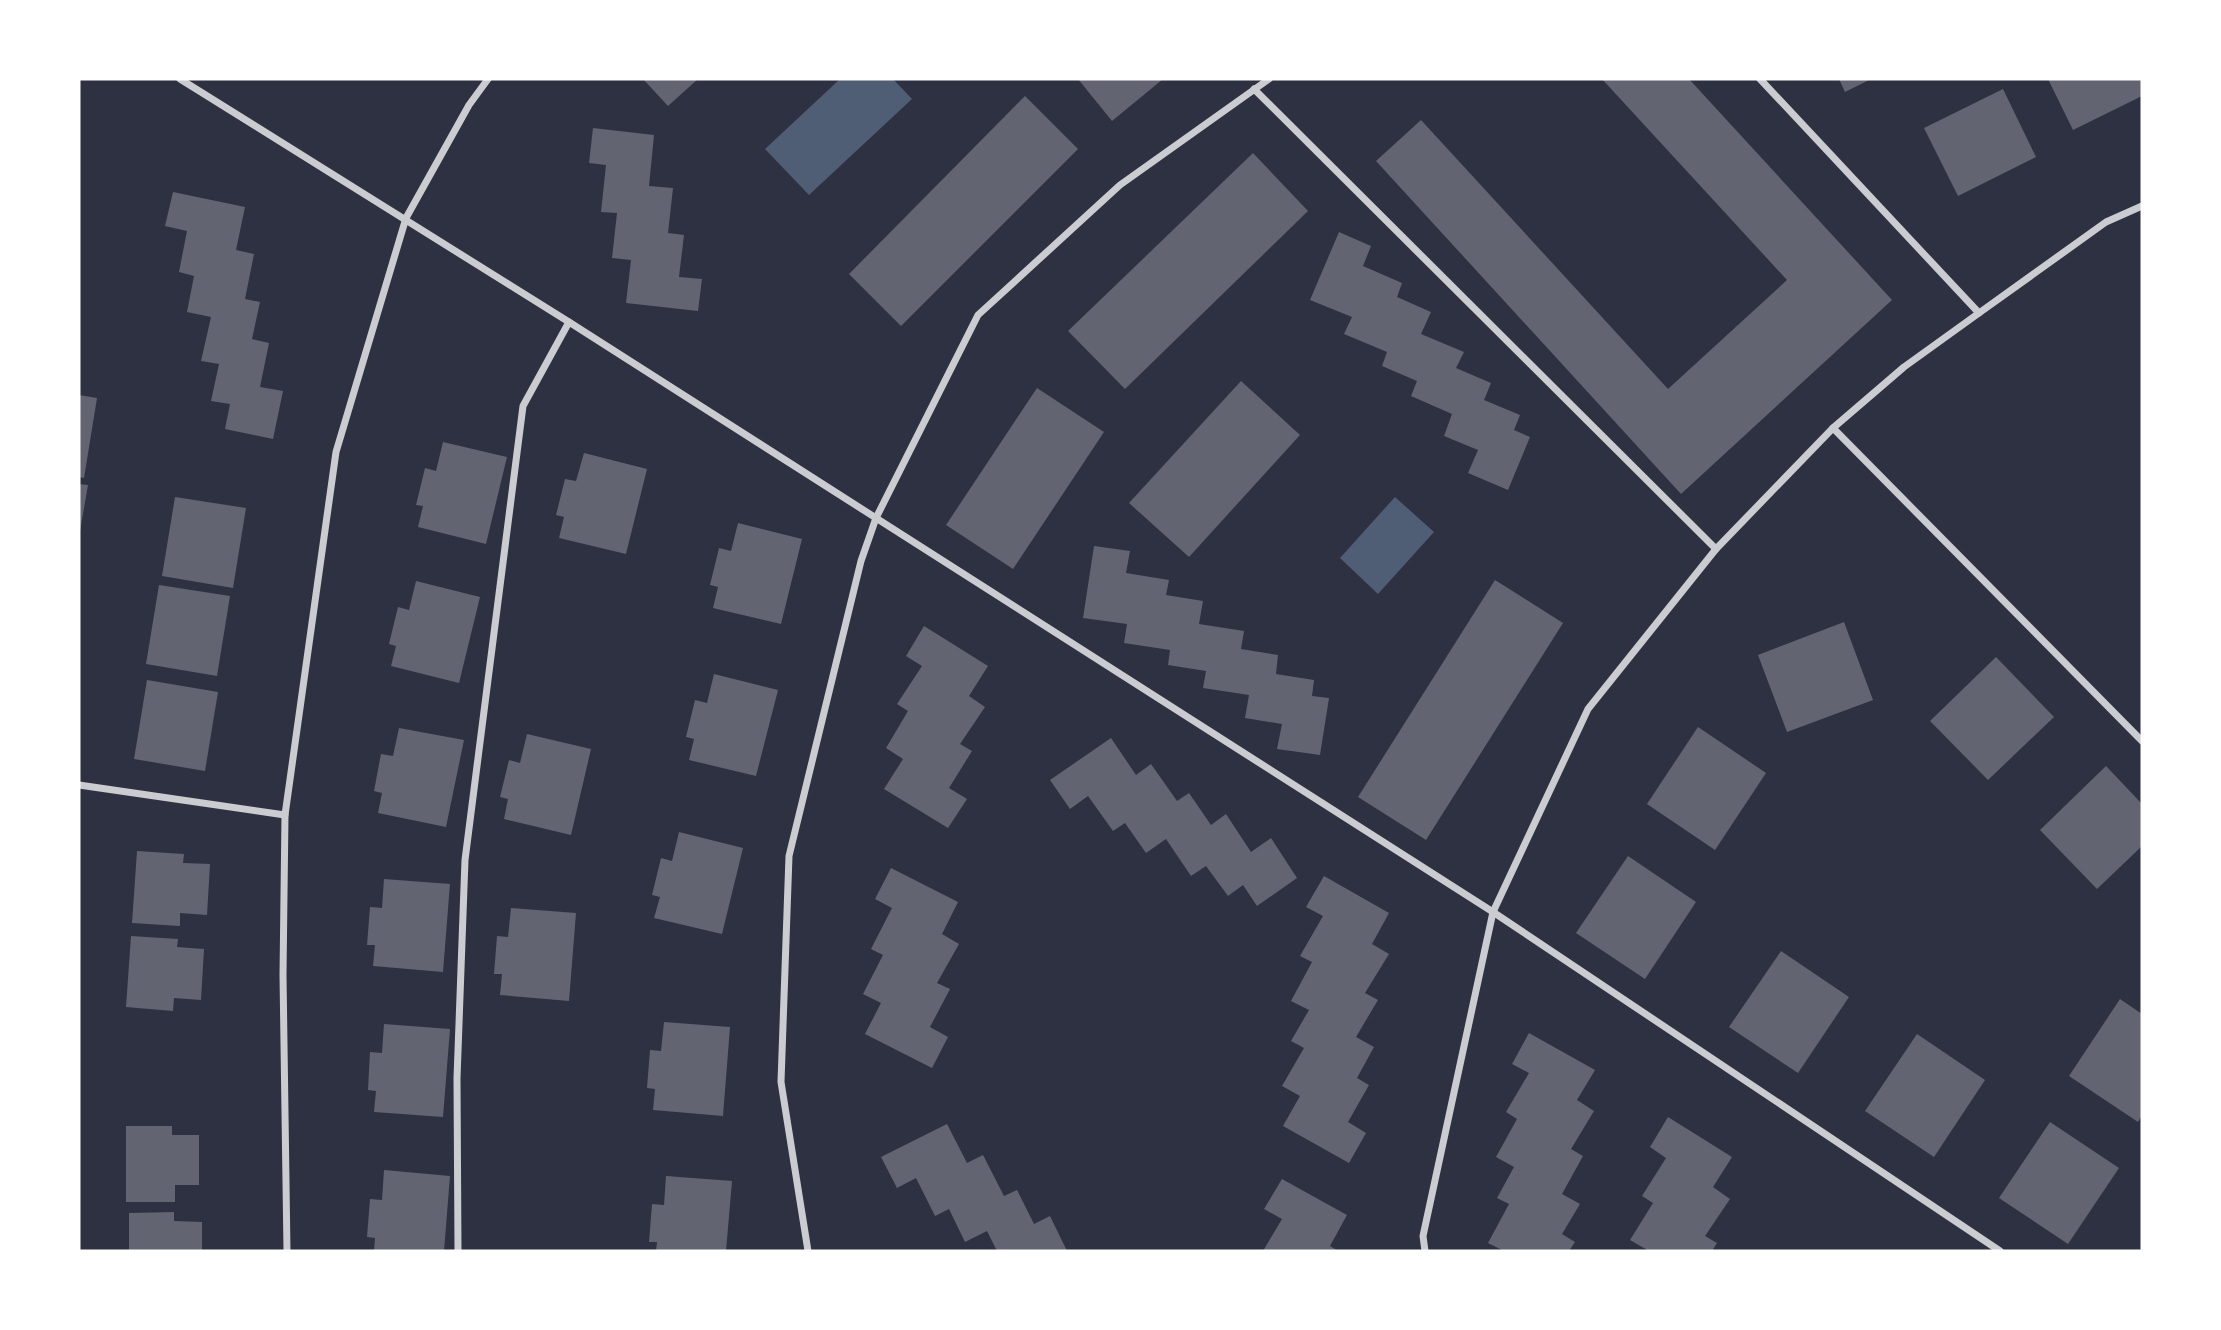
<svg xmlns="http://www.w3.org/2000/svg" width="2221" height="1330" font-family="'Source Serif 4',serif">
<rect width="100%" height="100%" fill="#2d3142"/>
<g fill="#4f5d75">
<polygon points="840,79 893,79 912,99 809,195 765,149"/>
<polygon points="1395,497 1434,532 1378,594 1340,558"/>
</g>
<g fill="#626471">
<polygon points="643,79 698,79 668,106"/>
<polygon points="1078,79 1163,79 1112,121"/>
<polygon points="1602,79 1689,79 1892,300 1681,494 1376,161 1421,120 1668,389 1787,280"/>
<polygon points="1839,79 1871,79 1845,92"/>
<polygon points="2048,79 2142,79 2142,96 2073,130"/>
<polygon points="2003,89 2036,157 1958,196 1924,128"/>
<polygon points="1025,96 1078,149 901,326 849,274"/>
<polygon points="593,128 654,135 649,186 673,188 668,233 684,235 679,277 702,279 698,311 626,303 631,260 612,258 617,213 601,212 606,165 589,163"/>
<polygon points="1253,153 1308,211 1125,389 1068,331"/>
<polygon points="173,192 245,207 236,250 254,254 245,299 260,302 252,339 269,343 260,387 283,391 273,439 225,429 230,404 211,401 219,364 201,361 211,317 187,312 194,276 179,272 187,231 165,226"/>
<polygon points="1339,232 1371,246 1363,266 1402,283 1397,297 1431,312 1421,334 1464,352 1456,368 1491,383 1484,400 1520,415 1514,430 1530,437 1508,490 1468,473 1478,450 1444,436 1452,414 1411,396 1417,381 1382,366 1387,352 1344,334 1352,317 1310,300"/>
<polygon points="1241,381 1300,435 1189,557 1129,503"/>
<polygon points="1037,388 1104,432 1013,569 946,525"/>
<polygon points="79,395 97,398 84,478 79,477"/>
<polygon points="443,442 507,457 486,544 418,527 423,506 416,505 425,468 436,471"/>
<polygon points="584,453 647,469 626,554 559,538 564,517 556,515 565,479 576,481"/>
<polygon points="79,484 88,485 80,531 79,531"/>
<polygon points="175,497 246,508 233,588 162,576"/>
<polygon points="738,523 802,539 781,624 713,608 718,587 710,585 719,548 731,551"/>
<polygon points="1094,546 1130,551 1126,573 1169,580 1166,595 1203,601 1199,624 1244,631 1241,649 1278,655 1276,674 1314,680 1312,696 1329,698 1320,755 1277,749 1282,724 1245,718 1249,695 1203,688 1206,671 1168,665 1170,650 1124,643 1127,624 1083,618"/>
<polygon points="1495,580 1563,623 1426,840 1358,797"/>
<polygon points="416,581 480,597 459,683 391,666 396,646 389,644 398,607 409,610"/>
<polygon points="159,585 230,596 217,676 146,664"/>
<polygon points="1844,622 1873,700 1787,732 1758,655"/>
<polygon points="924,626 988,666 969,696 985,707 960,744 972,751 949,788 967,799 948,828 884,789 903,759 886,748 908,711 897,704 922,666 906,656"/>
<polygon points="1996,657 2054,717 1988,780 1930,721"/>
<polygon points="714,674 778,690 756,776 689,760 694,739 686,737 695,700 707,703"/>
<polygon points="147,680 218,692 205,771 134,759"/>
<polygon points="1698,727 1766,773 1715,850 1647,804"/>
<polygon points="399,728 464,740 446,827 378,813 382,793 374,791 381,754 393,756"/>
<polygon points="527,734 591,749 571,835 504,819 508,799 500,797 509,760 520,763"/>
<polygon points="1111,738 1136,775 1151,764 1177,801 1189,793 1211,825 1226,814 1251,852 1271,838 1297,878 1257,906 1243,885 1228,896 1206,866 1191,876 1166,839 1146,853 1125,823 1113,831 1088,796 1070,809 1050,780"/>
<polygon points="2106,766 2142,804 2142,846 2097,889 2040,830"/>
<polygon points="679,832 743,848 722,934 654,918 660,897 652,895 661,858 672,861"/>
<polygon points="137,851 184,854 183,863 210,864 207,915 180,913 180,926 132,923"/>
<polygon points="1628,856 1696,902 1645,979 1576,933"/>
<polygon points="891,868 958,902 942,934 959,944 937,983 950,989 930,1027 948,1037 932,1068 865,1034 881,1003 863,994 883,955 871,949 892,908 875,899"/>
<polygon points="1324,876 1389,913 1372,944 1389,954 1365,993 1378,1000 1356,1037 1374,1047 1357,1078 1369,1085 1348,1122 1366,1133 1349,1163 1283,1126 1300,1096 1282,1086 1304,1048 1291,1041 1309,1010 1291,1001 1312,962 1300,956 1323,916 1306,907"/>
<polygon points="384,879 450,884 443,972 373,966 375,945 367,945 370,907 382,908"/>
<polygon points="511,908 576,913 569,1001 500,995 502,974 494,974 497,936 508,937"/>
<polygon points="131,936 178,939 177,947 204,949 201,1000 174,998 173,1011 126,1007"/>
<polygon points="1781,951 1849,997 1798,1073 1729,1027"/>
<polygon points="2120,999 2142,1014 2142,1115 2138,1122 2069,1076"/>
<polygon points="664,1022 730,1027 723,1116 653,1110 655,1089 647,1088 650,1050 661,1051"/>
<polygon points="384,1024 450,1029 443,1117 374,1112 376,1091 368,1090 370,1052 382,1053"/>
<polygon points="1529,1033 1595,1070 1577,1100 1594,1111 1571,1149 1583,1156 1562,1194 1580,1204 1562,1234 1575,1242 1569,1251 1504,1251 1488,1243 1509,1204 1497,1198 1514,1167 1496,1157 1517,1119 1506,1112 1529,1073 1512,1064"/>
<polygon points="1917,1034 1985,1080 1934,1157 1865,1111"/>
<polygon points="1668,1117 1732,1157 1713,1187 1730,1199 1705,1236 1717,1243 1712,1251 1649,1251 1630,1240 1653,1203 1642,1196 1666,1158 1650,1147"/>
<polygon points="2050,1122 2119,1168 2068,1244 1999,1198"/>
<polygon points="947,1124 967,1163 983,1155 1004,1196 1017,1190 1034,1224 1050,1216 1067,1251 997,1251 987,1231 965,1242 949,1209 935,1216 916,1178 897,1188 881,1157"/>
<polygon points="126,1126 172,1126 172,1135 199,1135 199,1185 175,1185 175,1202 126,1202"/>
<polygon points="384,1170 450,1176 444,1251 374,1251 375,1238 367,1237 370,1199 382,1200"/>
<polygon points="666,1176 732,1181 726,1251 656,1251 657,1242 649,1242 652,1204 664,1205"/>
<polygon points="1282,1179 1347,1215 1330,1246 1338,1251 1263,1251 1282,1219 1264,1209"/>
<polygon points="174,1212 174,1221 202,1222 202,1251 129,1251 129,1213"/>
</g>
<g fill="none" stroke-linecap="round" stroke-linejoin="round">
<g stroke="#caccd0" stroke-width="7">
<polyline points="180,79 569,322 1493,912 2000,1251"/>
<polyline points="1760,79 1979,313"/>
<polyline points="1254,89 1716,549"/>
<polyline points="1833,428 2142,741"/>
<polyline points="79,785 285,815"/>
<polyline points="287,1251 283,975 285,815 336,452 406,218 469,105 488,79"/>
<polyline points="458,1251 457,1078 465,860 523,406 569,322"/>
<polyline points="808,1251 781,1082 789,856 861,561 876,518 978,315 1120,185 1269,79"/>
<polyline points="1425,1251 1423,1236 1493,912 1588,709 1716,549 1833,428 1904,367 1979,313 2106,222 2142,206"/>
</g>
</g>
<rect width="2221" height="1330" fill="none" stroke="#ffffff" stroke-width="161"/>
</svg>
